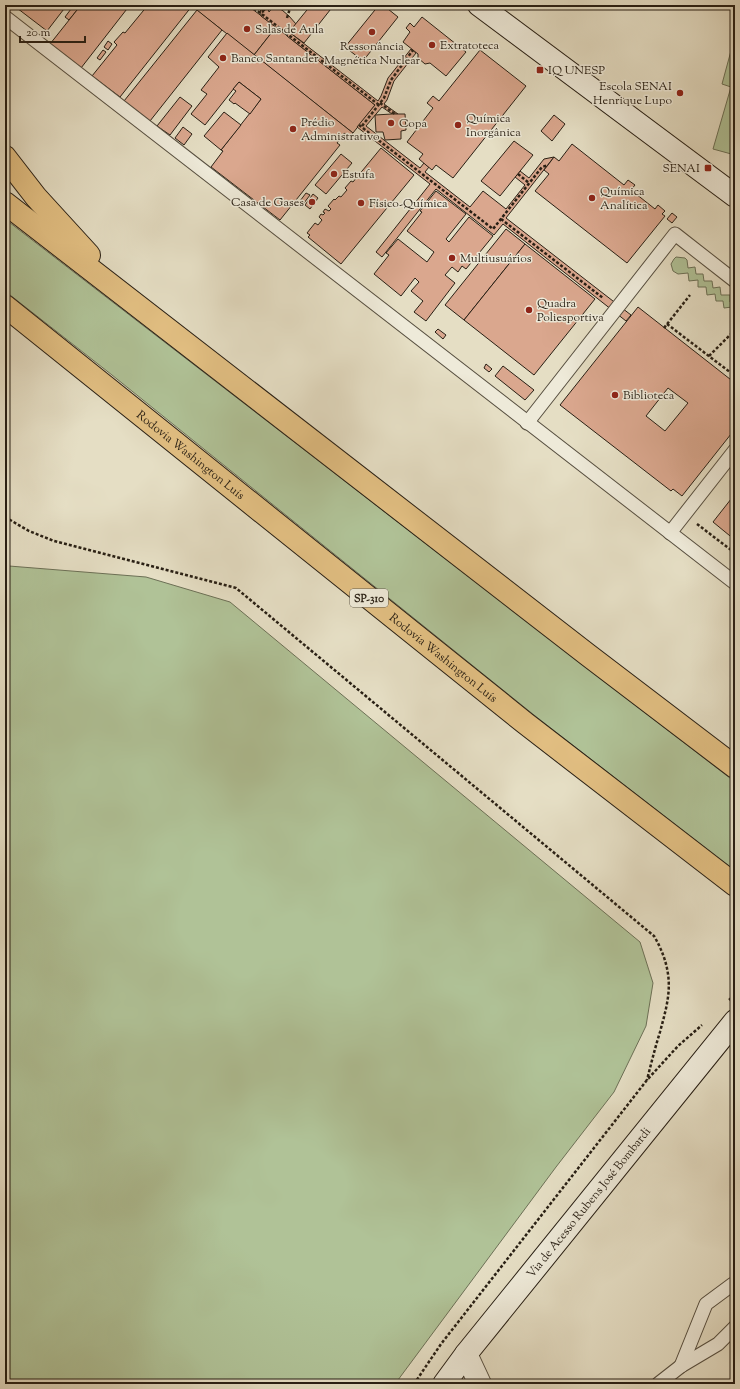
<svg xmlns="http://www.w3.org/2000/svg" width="740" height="1389" font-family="'Sorts Mill Goudy',serif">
<rect width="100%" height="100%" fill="#e5dec4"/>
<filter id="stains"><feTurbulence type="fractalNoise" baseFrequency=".005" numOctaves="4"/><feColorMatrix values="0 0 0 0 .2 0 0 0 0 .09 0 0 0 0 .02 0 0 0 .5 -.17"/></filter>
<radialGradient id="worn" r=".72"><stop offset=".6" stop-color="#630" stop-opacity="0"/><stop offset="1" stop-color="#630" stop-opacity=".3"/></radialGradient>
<g fill="#b0c297" stroke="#6c7056">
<polygon points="735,36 735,155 713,149 731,87 722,84"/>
<polygon points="5,219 735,782 735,871 534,715 112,375 5,291"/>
<polygon points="676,257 685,258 687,260 688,268 695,267 696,274 703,274 704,281 712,281 713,288 720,287 721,295 730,295 730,302 735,301 735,315 734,315 732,307 724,308 723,301 716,301 715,294 707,295 706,287 698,287 698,280 689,281 688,273 678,274 673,271 671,264 674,259"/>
<polygon points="9,566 146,577 230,602 640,942 653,983 646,1026 614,1092 556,1167 395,1384 5,1384 5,567"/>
</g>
<g fill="#daa78e" stroke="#281f14" fill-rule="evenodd">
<polygon points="13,5 67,5 47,31"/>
<polygon points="74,5 81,5 69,20 65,17"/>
<polygon points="81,5 130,5 81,68 50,44"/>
<polygon points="148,5 190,5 192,6 120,97 92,76 117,45 114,42 123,32 125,33"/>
<polygon points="190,5 247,5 276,27 254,55"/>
<polygon points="260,5 267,5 269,12 273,7 282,10 289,16 296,24 287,36 261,16"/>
<polygon points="311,5 334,5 304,43 289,32"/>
<polygon points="379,5 383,5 398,17 363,61 345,47"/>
<polygon points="197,10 222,30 150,121 124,101"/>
<polygon points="422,17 466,52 446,76 430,63 425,64 418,58 418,54 403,42 410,32 406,28 410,23 414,27"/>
<polygon points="276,27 375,105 353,133 254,55"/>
<polygon points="289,32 378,101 381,96 388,78 411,49 416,53 394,81 387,100 384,104 398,114 392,114 382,107 366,126 420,168 424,163 429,167 425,172 470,207 483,191 506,209 525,185 515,177 520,171 529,178 544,159 554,157 506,218 631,315 626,321 503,224 494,235 436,189 382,257 376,252 430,184 357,127 375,105 287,36"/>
<polygon points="227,33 353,133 349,137 344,133 337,143 340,145 280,220 211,167 223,151 221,150 261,99 239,82 205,125 191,114 207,94 201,90 219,67 208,57"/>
<polygon points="108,41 112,44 108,50 104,47"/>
<polygon points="103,50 106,52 100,60 97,58"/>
<polygon points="480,50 526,86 453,178 436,165 432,170 426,165 419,159 423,154 407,142 433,108 427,103 433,96 439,101"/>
<polygon points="239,82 261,99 250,114 235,103 234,104 229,100 236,91 233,89"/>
<polygon points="180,97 192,106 170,135 157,126"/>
<polygon points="224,112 241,125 221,150 204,136"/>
<polygon points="392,114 405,114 406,130 401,131 401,139 385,140 383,132 376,132 375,115"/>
<polygon points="554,115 565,124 552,141 541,131"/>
<polygon points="183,127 192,134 184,145 175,138"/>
<polygon points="514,141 533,155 500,196 481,181"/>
<polygon points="572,144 624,185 628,180 635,185 631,190 655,209 658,205 665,211 662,214 665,216 627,263 535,191 549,174 544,170 548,165 554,157 559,161"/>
<polygon points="381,148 414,175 341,264 308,237 310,235 307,233 315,223 318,225 322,220 319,217 321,214 323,215 325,213 323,212 325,209 329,211 331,209 328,206 334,199 335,200 339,196 341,197 347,190 345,188 351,181 353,182"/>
<polygon points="341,154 352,163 326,194 315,185"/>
<polygon points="436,191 466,214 446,239 449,242 469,217 493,236 466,269 462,266 458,272 452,267 445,275 455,283 426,321 414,312 423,301 411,291 419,282 415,278 401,296 374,274 389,255 386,253 398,239 427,262 434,252 407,231 422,212 420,211"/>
<polygon points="306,193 310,195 304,203 300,201"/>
<polygon points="313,194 318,198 310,209 305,205"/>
<polygon points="672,213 677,217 672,223 667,219"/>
<polygon points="506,229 525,244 464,320 445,305"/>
<polygon points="525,244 595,299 534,375 464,320"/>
<path d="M638 307 735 383V429L682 496 673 489 671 491 560 405ZM668 388 688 403 665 431 646 416Z"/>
<polygon points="438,329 446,335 443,339 435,332"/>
<polygon points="486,364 492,369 489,372 484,368"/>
<polygon points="503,366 534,390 525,400 495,376"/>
<polygon points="735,494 735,540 713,522"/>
</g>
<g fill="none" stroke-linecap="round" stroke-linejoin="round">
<defs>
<g id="lane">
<polyline points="5,17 735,583"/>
<polyline points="527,423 675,234 735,281"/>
<polyline points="670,533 735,450"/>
<polyline points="681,1366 706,1304 733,1284 735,1285"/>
<polyline points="658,1384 681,1366 718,1344 735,1327"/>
</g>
<polyline id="street" points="466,1354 480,1384"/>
<g id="secondary">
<polyline points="479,5 735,196"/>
<path id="s1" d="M444 1384 466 1354 735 1021"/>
</g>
<g id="highway">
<polyline points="5,157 36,197 89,255"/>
<polyline points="5,203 588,655 735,767"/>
<path id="s2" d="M5 306 525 723 735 885"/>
</g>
</defs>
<use href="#lane" stroke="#574f40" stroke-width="15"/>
<use href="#street" stroke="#574f40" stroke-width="24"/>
<use href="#secondary" stroke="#281f14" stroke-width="24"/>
<use href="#highway" stroke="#281f14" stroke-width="24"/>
<g stroke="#281f14" stroke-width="2.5" stroke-dasharray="3 2" stroke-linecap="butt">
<polyline points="250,5 379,105"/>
<polyline points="261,5 264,15"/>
<polyline points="264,11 264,5"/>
<polyline points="287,18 291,5"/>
<polyline points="380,103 395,114"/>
<polyline points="359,125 493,229 542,167 548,165"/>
<polyline points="362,126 384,98 391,80 413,50"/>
<polyline points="518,174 529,183"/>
<polyline points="501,219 603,298"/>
<polyline points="667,324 735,376"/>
<polyline points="664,328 690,295"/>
<polyline points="709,356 735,330"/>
<path d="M5 517 29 531 54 541 236 588 654 936C661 948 666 960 668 974 671 994 665 1013 660 1032 655 1048 651 1064 647 1080"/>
<polyline points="697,524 735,553"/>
<polyline points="729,1000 735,995"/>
<polyline points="414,1384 441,1344 647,1080 678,1046 702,1025"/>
</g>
<use href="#lane" stroke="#eeead9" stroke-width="13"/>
<use href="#street" stroke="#eeead9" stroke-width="22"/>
<use href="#secondary" stroke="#eeead9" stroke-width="22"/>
<use href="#highway" stroke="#e2bf82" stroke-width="22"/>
</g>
<g fill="#8f2418" stroke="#eeead9" stroke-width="1.5">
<circle cx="247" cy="29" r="4"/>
<circle cx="372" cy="32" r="4"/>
<circle cx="432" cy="45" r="4"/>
<circle cx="223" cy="58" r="4"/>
<rect x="536" y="66" width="8" height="8" rx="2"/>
<circle cx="680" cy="93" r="4"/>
<circle cx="391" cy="123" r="4"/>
<circle cx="458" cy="125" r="4"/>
<circle cx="293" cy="129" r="4"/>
<rect x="704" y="164" width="8" height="8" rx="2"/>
<circle cx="334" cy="174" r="4"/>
<circle cx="592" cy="198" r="4"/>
<circle cx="312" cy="202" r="4"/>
<circle cx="361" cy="203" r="4"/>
<circle cx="452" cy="258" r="4"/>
<circle cx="529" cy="310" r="4"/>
<circle cx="615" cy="395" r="4"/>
</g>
<g text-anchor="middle" stroke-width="3" stroke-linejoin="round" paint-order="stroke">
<rect fill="#eeead9" stroke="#635c4f" stroke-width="1" x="350" y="589" width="38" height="18" rx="3"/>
<g font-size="11" font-weight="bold" fill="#281f14">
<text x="369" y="602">SP-310</text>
</g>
<g font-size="12" fill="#281f14" stroke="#eeead9" text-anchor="start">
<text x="255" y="33">Salas de Aula</text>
<text x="440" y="49">Extratoteca</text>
<text x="372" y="50" text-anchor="middle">Ressonância<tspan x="372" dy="14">Magnética Nuclear</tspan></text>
<text x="231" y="62">Banco Santander</text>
<text x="548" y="74">IQ UNESP</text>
<text x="672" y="90" text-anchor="end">Escola SENAI<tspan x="672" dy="14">Henrique Lupo</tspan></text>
<text x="466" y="122">Química<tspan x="466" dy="14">Inorgânica</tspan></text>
<text x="301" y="126">Prédio<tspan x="301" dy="14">Administrativo</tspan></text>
<text x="399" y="127">Copa</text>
<text x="700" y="172" text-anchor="end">SENAI</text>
<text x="342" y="178">Estufa</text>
<text x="600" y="195">Química<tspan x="600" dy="14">Analítica</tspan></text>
<text x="304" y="206" text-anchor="end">Casa de Gases</text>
<text x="369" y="207">Físico-Química</text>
<text x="460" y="262">Multiusuários</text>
<text x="537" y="307">Quadra<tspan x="537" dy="14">Poliesportiva</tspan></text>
<text x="623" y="399">Biblioteca</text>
</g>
<g font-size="12" fill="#281f14" stroke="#eeead9">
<text dy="4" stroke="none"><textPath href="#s2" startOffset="238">Rodovia Washington Luís</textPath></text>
<text dy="4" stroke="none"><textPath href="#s2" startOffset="562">Rodovia Washington Luís</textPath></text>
<text dy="4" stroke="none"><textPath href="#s1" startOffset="232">Via de Acesso Rubens José Bombardi</textPath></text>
</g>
</g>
<rect width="740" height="1389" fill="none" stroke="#e5dec4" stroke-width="20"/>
<rect x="6" y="6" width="728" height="1377" fill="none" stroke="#281f14" stroke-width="2"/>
<rect x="10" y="10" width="720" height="1369" fill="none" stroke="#281f14"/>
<path d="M20 36v6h65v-6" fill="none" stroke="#281f14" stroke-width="2"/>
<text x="26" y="36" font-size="12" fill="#281f14" stroke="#eeead9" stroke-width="3" paint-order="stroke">20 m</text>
<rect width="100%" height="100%" filter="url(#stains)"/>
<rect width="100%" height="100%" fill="url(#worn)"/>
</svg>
